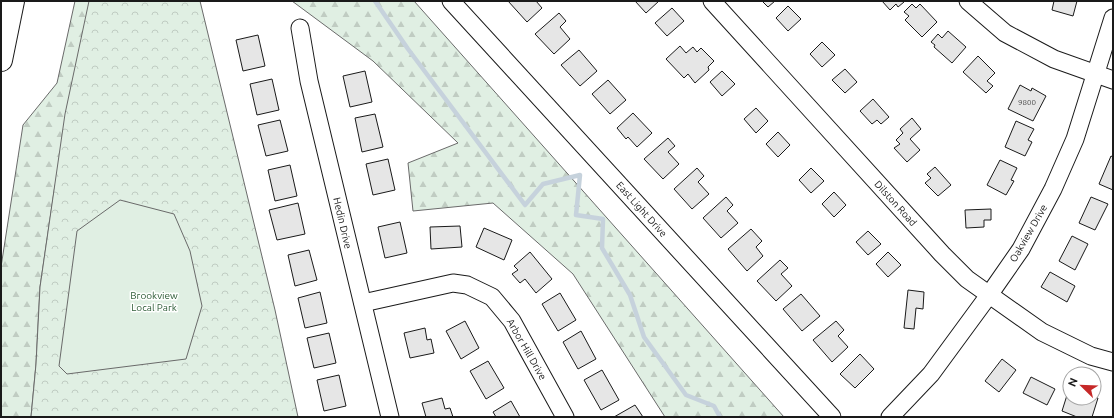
<svg xmlns="http://www.w3.org/2000/svg" width="1114" height="418" font-family="Ubuntu,sans-serif">
<defs>
<pattern id="forest-firs" width="22" height="20" patternUnits="userSpaceOnUse"><rect width="22" height="20" fill="#e0efe3"/><path d="M5 1l3.5 6h-7zM16 11l3.5 6h-7z" fill="#c0ccc2"/></pattern>
<pattern id="park-crowns" width="20" height="18" patternUnits="userSpaceOnUse"><rect width="20" height="18" fill="#e0efe3"/><path d="M2 6a3 3 0 1 1 6 0M12 15a3 3 0 1 1 6 0" fill="none" stroke="#c0ccc2"/></pattern>
</defs>
<rect width="100%" height="100%" fill="#fff"/>
<g fill="url(#forest-firs)" stroke="#6a6a6a">
<polygon points="75,1 182,1 55,185 40,287 36,364 31,417 1,417 1,267 23,125 57,83"/>
<polygon points="292,1 414,1 784,417 665,417 573,274 493,203 413,211 408,163 458,143 373,61"/>
</g>
<polygon fill="url(#park-crowns)" stroke="#6a6a6a" points="89,1 200,1 275,310 298,417 31,417 36,364 40,287 65,114"/>
<polygon fill="#e0efe3" stroke="#6a6a6a" points="120,200 174,214 190,251 202,306 186,359 67,374 59,366 77,231"/>
<g fill="none" stroke-linecap="round" stroke-linejoin="round">
<polyline stroke="#c6d2dc" stroke-width="4.5" points="375,1 408,49 525,205 543,184 580,175 576,215 603,219 602,248 630,295 644,337 686,395 714,406 720,417"/>
</g>
<g fill="#e6e6e6" stroke="#1a1a1a">
<polygon points="508,1 536,1 542,8 527,22"/>
<polygon points="635,1 659,1 646,13"/>
<polygon points="762,1 775,1 768,7"/>
<polygon points="882,1 903,1 904,2 898,7 896,4 890,10"/>
<polygon points="1054,1 1077,1 1073,16 1052,10"/>
<polygon points="912,4 916,8 920,4 937,22 922,37 905,20 909,16 904,12"/>
<polygon points="788,6 801,19 788,31 776,18"/>
<polygon points="672,8 684,21 667,36 655,23"/>
<polygon points="559,13 566,21 560,27 570,39 554,54 535,34"/>
<polygon points="948,31 966,47 952,63 934,47 935,45 931,42 938,34 942,38"/>
<polygon points="258,35 265,66 243,71 236,40"/>
<polygon points="822,42 835,55 822,67 810,54"/>
<polygon points="680,46 686,53 693,47 697,52 701,48 714,61 708,67 709,70 695,83 688,74 684,78 666,59"/>
<polygon points="579,50 597,71 580,86 561,65"/>
<polygon points="978,56 995,73 987,81 993,86 986,93 963,72"/>
<polygon points="845,69 857,82 845,93 832,80"/>
<polygon points="365,71 372,102 350,107 343,76"/>
<polygon points="722,71 735,84 722,96 710,82"/>
<polygon points="272,79 279,110 257,115 250,84"/>
<polygon points="608,80 626,100 610,114 592,94"/>
<polygon points="1020,85 1031,91 1032,88 1046,96 1033,121 1008,109"/>
<polygon points="873,99 889,117 881,124 877,120 872,124 860,111"/>
<polygon points="756,108 768,121 756,133 744,119"/>
<polygon points="633,113 652,133 637,147 628,137 626,139 617,128"/>
<polygon points="375,114 383,147 362,152 355,118"/>
<polygon points="912,118 921,129 910,139 920,150 907,162 894,148 900,144 896,140 903,133 900,129"/>
<polygon points="280,120 288,151 266,156 258,125"/>
<polygon points="1016,121 1034,129 1028,140 1032,142 1025,156 1005,147"/>
<polygon points="778,132 790,145 778,157 766,144"/>
<polygon points="668,138 675,146 668,152 679,164 663,179 644,159"/>
<polygon points="1111,156 1113,157 1113,190 1099,184"/>
<polygon points="388,159 395,190 373,195 366,164"/>
<polygon points="1000,160 1017,168 1011,180 1014,181 1006,195 987,185"/>
<polygon points="290,165 297,196 275,201 268,170"/>
<polygon points="935,167 951,185 938,196 925,183 931,178 927,174"/>
<polygon points="697,168 704,176 698,182 709,194 692,209 674,189"/>
<polygon points="811,168 824,181 811,193 799,180"/>
<polygon points="834,192 846,205 834,217 822,204"/>
<polygon points="726,197 733,205 727,211 738,223 721,238 703,218"/>
<polygon points="1091,197 1108,204 1095,230 1079,223"/>
<polygon points="298,203 305,234 277,240 269,210"/>
<polygon points="991,209 991,220 984,220 984,227 966,228 965,210"/>
<polygon points="400,222 407,253 385,258 378,227"/>
<polygon points="460,226 462,247 431,249 430,227"/>
<polygon points="484,228 512,240 504,260 476,247"/>
<polygon points="751,229 762,241 756,247 763,256 747,271 728,249"/>
<polygon points="868,231 881,244 868,255 856,242"/>
<polygon points="1072,236 1088,244 1075,270 1059,261"/>
<polygon points="309,250 317,280 295,286 288,255"/>
<polygon points="530,252 552,279 536,293 525,279 520,283 512,274 518,270 514,266"/>
<polygon points="888,252 901,265 888,277 876,264"/>
<polygon points="780,260 788,268 781,274 792,286 776,301 757,281"/>
<polygon points="1050,272 1075,286 1067,302 1041,287"/>
<polygon points="908,290 924,292 923,309 916,308 914,329 904,328"/>
<polygon points="320,292 327,323 305,328 298,298"/>
<polygon points="560,293 576,320 558,331 542,304"/>
<polygon points="801,294 820,316 802,331 783,309"/>
<polygon points="465,321 479,348 461,359 446,331"/>
<polygon points="836,321 844,330 838,336 848,347 832,362 813,340"/>
<polygon points="425,328 427,340 431,339 434,353 410,358 404,333"/>
<polygon points="581,331 596,359 578,369 563,342"/>
<polygon points="329,333 336,363 314,368 307,338"/>
<polygon points="860,354 874,369 855,388 840,374"/>
<polygon points="1002,359 1016,370 999,392 985,381"/>
<polygon points="488,361 504,388 486,399 470,371"/>
<polygon points="602,370 619,400 601,410 584,380"/>
<polygon points="339,375 346,406 324,411 317,380"/>
<polygon points="1031,377 1055,389 1047,405 1023,393"/>
<polygon points="1068,392 1070,392 1070,398 1094,397 1098,398 1092,417 1077,417 1062,411"/>
<polygon points="442,398 445,409 450,408 453,417 426,417 422,403"/>
<polygon points="511,401 520,417 496,417 493,412"/>
<polygon points="635,405 643,417 614,417"/>
</g>
<g fill="none" stroke-linecap="round" stroke-linejoin="round">
<defs>
<g id="minor">
<polyline points="451,1 832,417"/>
<polyline points="712,1 942,254 967,279 1042,332 1091,356 1113,362"/>
<polyline points="968,1 1005,33 1054,59 1113,80"/>
<polyline points="300,28 309,81 390,417"/>
<polyline points="363,303 453,283 467,285 492,297 512,321 565,417"/>
<polyline points="890,417 931,374 989,295 1021,249 1053,189 1075,139 1113,18"/>
</g>
<polyline id="highway" points="1,60 13,1"/>
</defs>
<use href="#minor" stroke="#1a1a1a" stroke-width="19"/>
<use href="#highway" stroke="#1a1a1a" stroke-width="24"/>
<use href="#minor" stroke="#fff" stroke-width="17"/>
<use href="#highway" stroke="#fff" stroke-width="22"/>
</g>
<g text-anchor="middle" stroke-width="3" stroke-linejoin="round" paint-order="stroke">
<g font-size="8" fill="#4d4d4d">
<text x="1027" y="105">9800</text>
</g>
<g font-size="10" fill="#1a1a1a" stroke="#fff">
<text transform="translate(896 203) rotate(48)" y="4">Dilston Road</text>
<text transform="translate(642 209) rotate(48)" y="4">East Light Drive</text>
<text transform="translate(343 223) rotate(77)" y="4">Hedin Drive</text>
<text transform="translate(1028 233) rotate(-60)" y="4">Oakview Drive</text>
<text transform="translate(527 349) rotate(60)" y="4">Arbor Hill Drive</text>
</g>
<g font-size="10" fill="#2b5a34" stroke="#fff">
<text x="154" y="299">Brookview<tspan x="154" dy="12">Local Park</tspan></text>
</g>
</g>
<rect width="1114" height="418" fill="none" stroke="#1a1a1a" stroke-width="4"/>
<g transform="translate(1082 386) rotate(293)"><circle r="19" fill="#ffffff" stroke="#a3a3a3"/>
<path d="M0-3L7 15L0 10L-7 15Z" fill="#c62828"/>
<text y="-6" font-size="11" font-weight="bold" text-anchor="middle" fill="#1a1a1a">N</text>
</g>
</svg>
